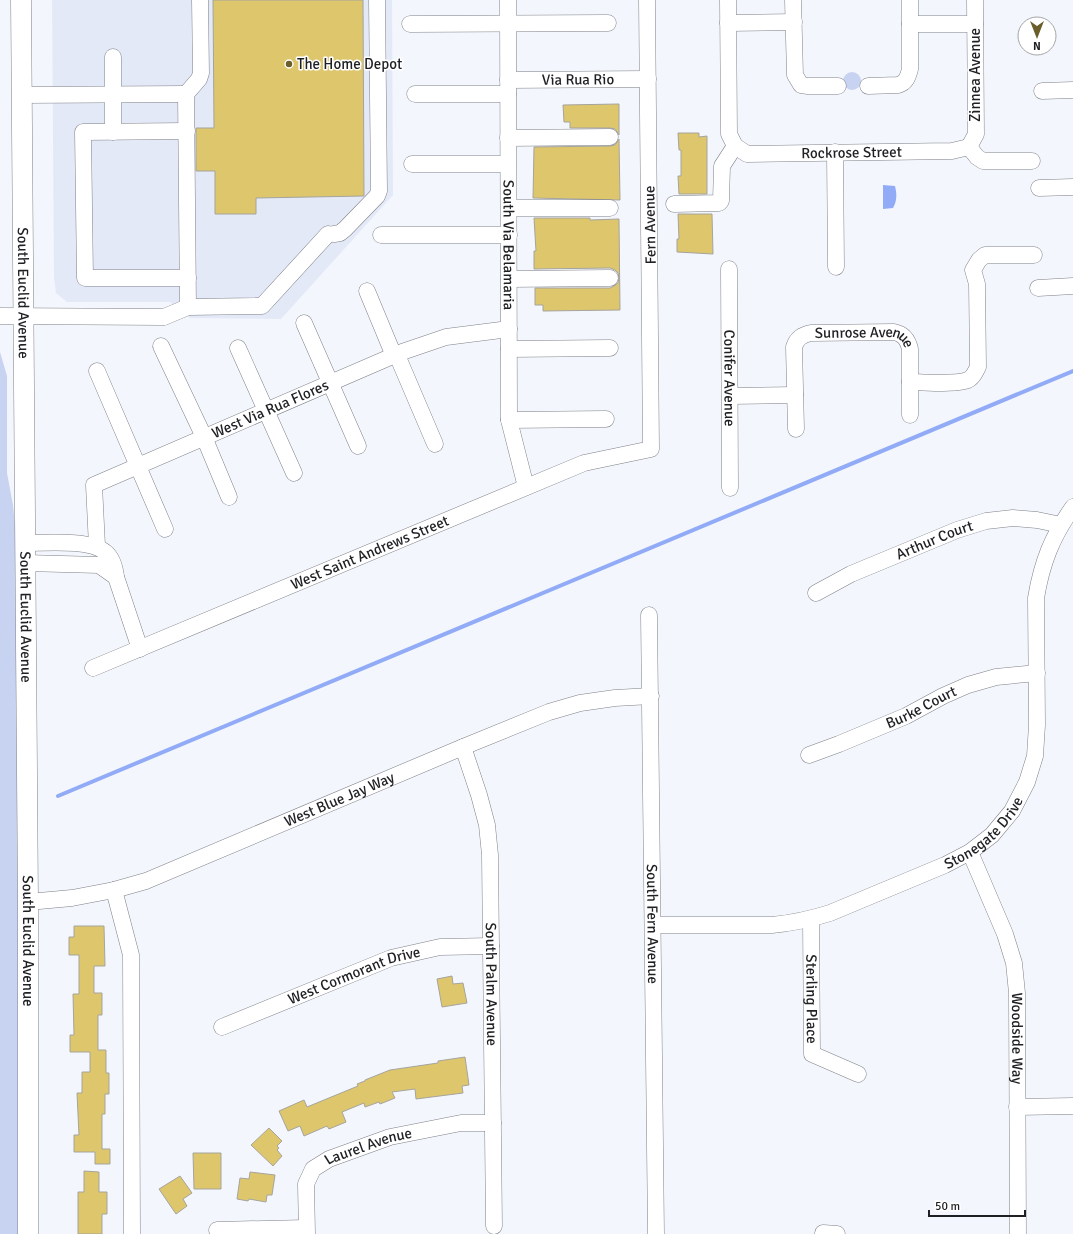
<svg xmlns="http://www.w3.org/2000/svg" width="1073" height="1234" font-family="Signika,sans-serif">
<rect width="100%" height="100%" fill="#f3f6fd"/>
<polygon fill="#e3e9f7" points="52,0 392,0 393,195 281,319 190,318 170,302 67,302 56,293 54,277"/>
<g fill="#c8d3f2">
<circle cx="852" cy="81" r="9"/>
<polygon points="0,352 7,376 7,473 13,505 16,534 20,1234 0,1234"/>
</g>
<path fill="#92abf7" d="M883 185 895 186C897 194 897 201 893 208L883 209Z"/>
<g fill="none" stroke-linecap="round" stroke-linejoin="round">
<polyline stroke="#92abf7" stroke-width="4" points="58,796 1073,371"/>
</g>
<g fill="#dec66d" stroke="#a5a49d">
<polygon points="213,0 363,0 364,196 256,198 256,214 215,214 215,171 196,171 196,128 214,128"/>
<polygon points="619,104 619,135 615,129 610,128 570,128 570,122 564,122 563,105"/>
<polygon points="678,133 699,133 699,137 707,136 707,194 679,194 678,176 681,176 681,150 679,150"/>
<polygon points="619,139 620,200 533,198 534,147 610,146 615,145"/>
<polygon points="678,214 712,214 713,254 677,252 677,239 679,239"/>
<polygon points="534,218 590,218 590,220 619,219 620,310 543,311 543,305 535,305 535,288 610,288 614,286 618,283 619,278 618,273 615,270 610,268 534,269 534,251 536,251"/>
<polygon points="74,926 104,926 105,966 94,966 94,993 102,993 102,1015 98,1015 98,1050 106,1050 106,1073 109,1073 109,1094 105,1094 105,1114 102,1114 102,1149 110,1149 110,1164 95,1164 95,1152 74,1152 74,1135 79,1135 77,1093 82,1093 82,1072 90,1072 90,1052 70,1052 70,1035 74,1035 73,994 79,994 79,955 69,955 69,937 74,937"/>
<polygon points="452,976 453,984 463,983 467,1003 442,1007 437,979"/>
<polygon points="465,1057 469,1085 462,1086 463,1093 416,1099 415,1089 392,1092 395,1098 380,1104 379,1102 365,1107 364,1103 342,1112 346,1122 329,1129 327,1126 304,1136 300,1126 288,1131 279,1111 304,1100 307,1107 358,1086 357,1084 365,1081 365,1080 390,1070 438,1063 438,1061"/>
<polygon points="269,1128 282,1141 277,1146 279,1148 277,1150 282,1156 273,1166 251,1145"/>
<polygon points="193,1153 221,1153 221,1189 194,1189"/>
<polygon points="84,1171 99,1172 99,1192 107,1192 107,1214 102,1214 102,1234 78,1234 78,1192 84,1192"/>
<polygon points="250,1172 275,1175 272,1195 267,1195 266,1202 249,1199 248,1201 237,1199 240,1178 249,1179"/>
<polygon points="180,1176 192,1193 183,1199 187,1206 176,1214 159,1189"/>
</g>
<g fill="none" stroke-linecap="round" stroke-linejoin="round">
<defs>
<g id="minor">
<path id="s1" d="M508 0 509 420 526 487"/>
<polyline points="728,0 729,134 735,146"/>
<polyline points="793,0 795,75 801,85 808,86 838,86"/>
<polyline points="728,23 794,22"/>
<polyline points="410,24 608,23"/>
<polyline points="910,24 975,24"/>
<polyline points="113,57 113,132"/>
<path id="s2" d="M508 80 648 79"/>
<path d="M868 86 898 85C906 83 908 77 910 69V0"/>
<polyline points="1042,91 1073,90"/>
<polyline points="415,94 508,94"/>
<polyline points="22,95 186,94"/>
<polyline points="187,131 83,132 85,278 188,278"/>
<polyline points="508,138 610,137"/>
<path id="s3" d="M735 146 747 154 952 151 969 147"/>
<polyline points="969,147 976,134 975,0"/>
<polyline points="969,147 977,157 983,161 1032,161"/>
<polyline points="835,152 836,267"/>
<polyline points="412,164 508,164"/>
<polyline points="1039,188 1073,187"/>
<polyline points="674,204 719,203 721,201 722,166 735,146"/>
<polyline points="509,208 610,208"/>
<polyline points="334,234 340,233 345,229 377,196 379,191 377,0"/>
<polyline points="381,235 509,235"/>
<path id="s4" d="M729 269 730 488"/>
<polyline points="509,279 610,278"/>
<polyline points="1038,288 1073,286"/>
<polyline points="367,291 394,356"/>
<polyline points="188,307 186,94 199,79 201,73 200,0"/>
<polyline points="0,316 164,317 188,307 262,306 328,234"/>
<polyline points="304,323 358,446"/>
<polyline points="161,346 204,437 229,497"/>
<polyline points="238,348 294,473"/>
<polyline points="509,349 610,348"/>
<polyline points="397,355 435,444"/>
<polyline points="97,371 165,529"/>
<path d="M910 382C925 382 955 385 968 380 974 377 975 372 978 367L977 284 973 270 979 260 985 255H1034"/>
<polyline points="730,396 795,395"/>
<polyline points="509,420 606,419"/>
<path id="s5" d="M796 429 794 347C797 338 802 335 811 333L894 332C904 334 908 340 910 349V415"/>
<path d="M26 543C46 543 90 539 105 552 113 558 115 568 116 577L140 649"/>
<path id="s6" d="M97 546 94 485 402 352 446 337 509 329"/>
<polyline points="26,563 99,565 116,577"/>
<path id="s7" d="M816 593 851 574 957 530 986 521 1013 518 1037 520 1061 525"/>
<path id="s8" d="M649 615 656 1234"/>
<path id="s9" d="M93 668 584 463 651 449 647 0"/>
<path id="s10" d="M463 747 479 795 487 825 490 855 494 1226"/>
<path id="s11" d="M809 755 839 744 906 716 943 696 968 685 996 677 1037 673"/>
<path id="s12" d="M970 852 1005 934 1014 963 1017 993 1018 1234"/>
<polyline points="114,890 131,955 132,1234"/>
<path id="s13" d="M28 902 72 898 114 890 146 881 463 747 549 712 580 703 615 698 651 696"/>
<path id="s14" d="M811 919 812 1054 858 1074"/>
<path id="s15" d="M654 925H772C793 923 811 919 830 913L945 865 970 852 992 835 1012 811 1027 782 1035 756 1037 725 1036 598C1042 562 1052 537 1073 507"/>
<path id="s16" d="M222 1027 391 958 440 947 491 946"/>
<polyline points="1017,1107 1073,1106"/>
<polyline points="217,1230 306,1228"/>
<polyline points="823,1233 837,1234"/>
<path id="s17" d="M307 1234 306 1184 313 1169 329 1159 390 1137 461 1123H493"/>
</g>
<g id="major">
<path id="s18" d="M21 0 28 902V1234"/>
</g>
</defs>
<use href="#minor" stroke="#7f8188" stroke-width="17"/>
<use href="#major" stroke="#7f8188" stroke-width="21"/>
<use href="#minor" stroke="#fff" stroke-width="16"/>
<use href="#major" stroke="#fff" stroke-width="20"/>
</g>
<circle fill="#6c5e2b" stroke="#fff" stroke-width="1.5" cx="289" cy="64" r="4"/>
<g text-anchor="middle" stroke-width="3" stroke-linejoin="round" paint-order="stroke">
<g font-size="15" fill="#1f2023" stroke="#fff" text-anchor="start">
<text x="297" y="69">The Home Depot</text>
</g>
<g font-size="15" fill="#1f2023" stroke="#fff">
<text transform="translate(975 75) rotate(-90)" y="5">Zinnea Avenue</text>
<text dy="5" stroke="none"><textPath href="#s2" startOffset="70">Via Rua Rio</textPath></text>
<text dy="5" stroke="none"><textPath href="#s3" startOffset="119">Rockrose Street</textPath></text>
<text transform="translate(650 225) rotate(-91)" y="5">Fern Avenue</text>
<text dy="5" stroke="none"><textPath href="#s1" startOffset="245">South Via Belamaria</textPath></text>
<text dy="5" stroke="none"><textPath href="#s18" startOffset="293">South Euclid Avenue</textPath></text>
<text dy="5" stroke="none"><textPath href="#s5" startOffset="160">Sunrose Avenue</textPath></text>
<text dy="5" stroke="none"><textPath href="#s4" startOffset="109">Conifer Avenue</textPath></text>
<text dy="5" stroke="none"><textPath href="#s6" startOffset="253">West Via Rua Flores</textPath></text>
<text dy="5" stroke="none"><textPath href="#s7" startOffset="130">Arthur Court</textPath></text>
<text dy="5" stroke="none"><textPath href="#s9" startOffset="300">West Saint Andrews Street</textPath></text>
<text dy="5" stroke="none"><textPath href="#s18" startOffset="617">South Euclid Avenue</textPath></text>
<text dy="5" stroke="none"><textPath href="#s11" startOffset="122">Burke Court</textPath></text>
<text dy="5" stroke="none"><textPath href="#s13" startOffset="330">West Blue Jay Way</textPath></text>
<text dy="5" stroke="none"><textPath href="#s15" startOffset="353">Stonegate Drive</textPath></text>
<text dy="5" stroke="none"><textPath href="#s8" startOffset="309">South Fern Avenue</textPath></text>
<text dy="5" stroke="none"><textPath href="#s18" startOffset="941">South Euclid Avenue</textPath></text>
<text dy="5" stroke="none"><textPath href="#s16" startOffset="142">West Cormorant Drive</textPath></text>
<text dy="5" stroke="none"><textPath href="#s10" startOffset="241">South Palm Avenue</textPath></text>
<text dy="5" stroke="none"><textPath href="#s14" startOffset="80">Sterling Place</textPath></text>
<text dy="5" stroke="none"><textPath href="#s12" startOffset="195">Woodside Way</textPath></text>
<text dy="5" stroke="none"><textPath href="#s17" startOffset="127">Laurel Avenue</textPath></text>
</g>
</g>
<g transform="translate(1037 36) rotate(180)"><circle r="19" fill="#ffffff" stroke="#a5a6a7"/>
<path d="M0-3L7 15L0 10L-7 15Z" fill="#6c5e2b"/>
<text y="-6" font-size="11" font-weight="bold" text-anchor="middle" fill="#1f2023">N</text>
</g>
<path d="M929 1210v6h96v-6" fill="none" stroke="#1f2023" stroke-width="2"/>
<text x="935" y="1210" font-size="12" fill="#1f2023" stroke="#ffffff" stroke-width="3" paint-order="stroke">50 m</text>
</svg>
